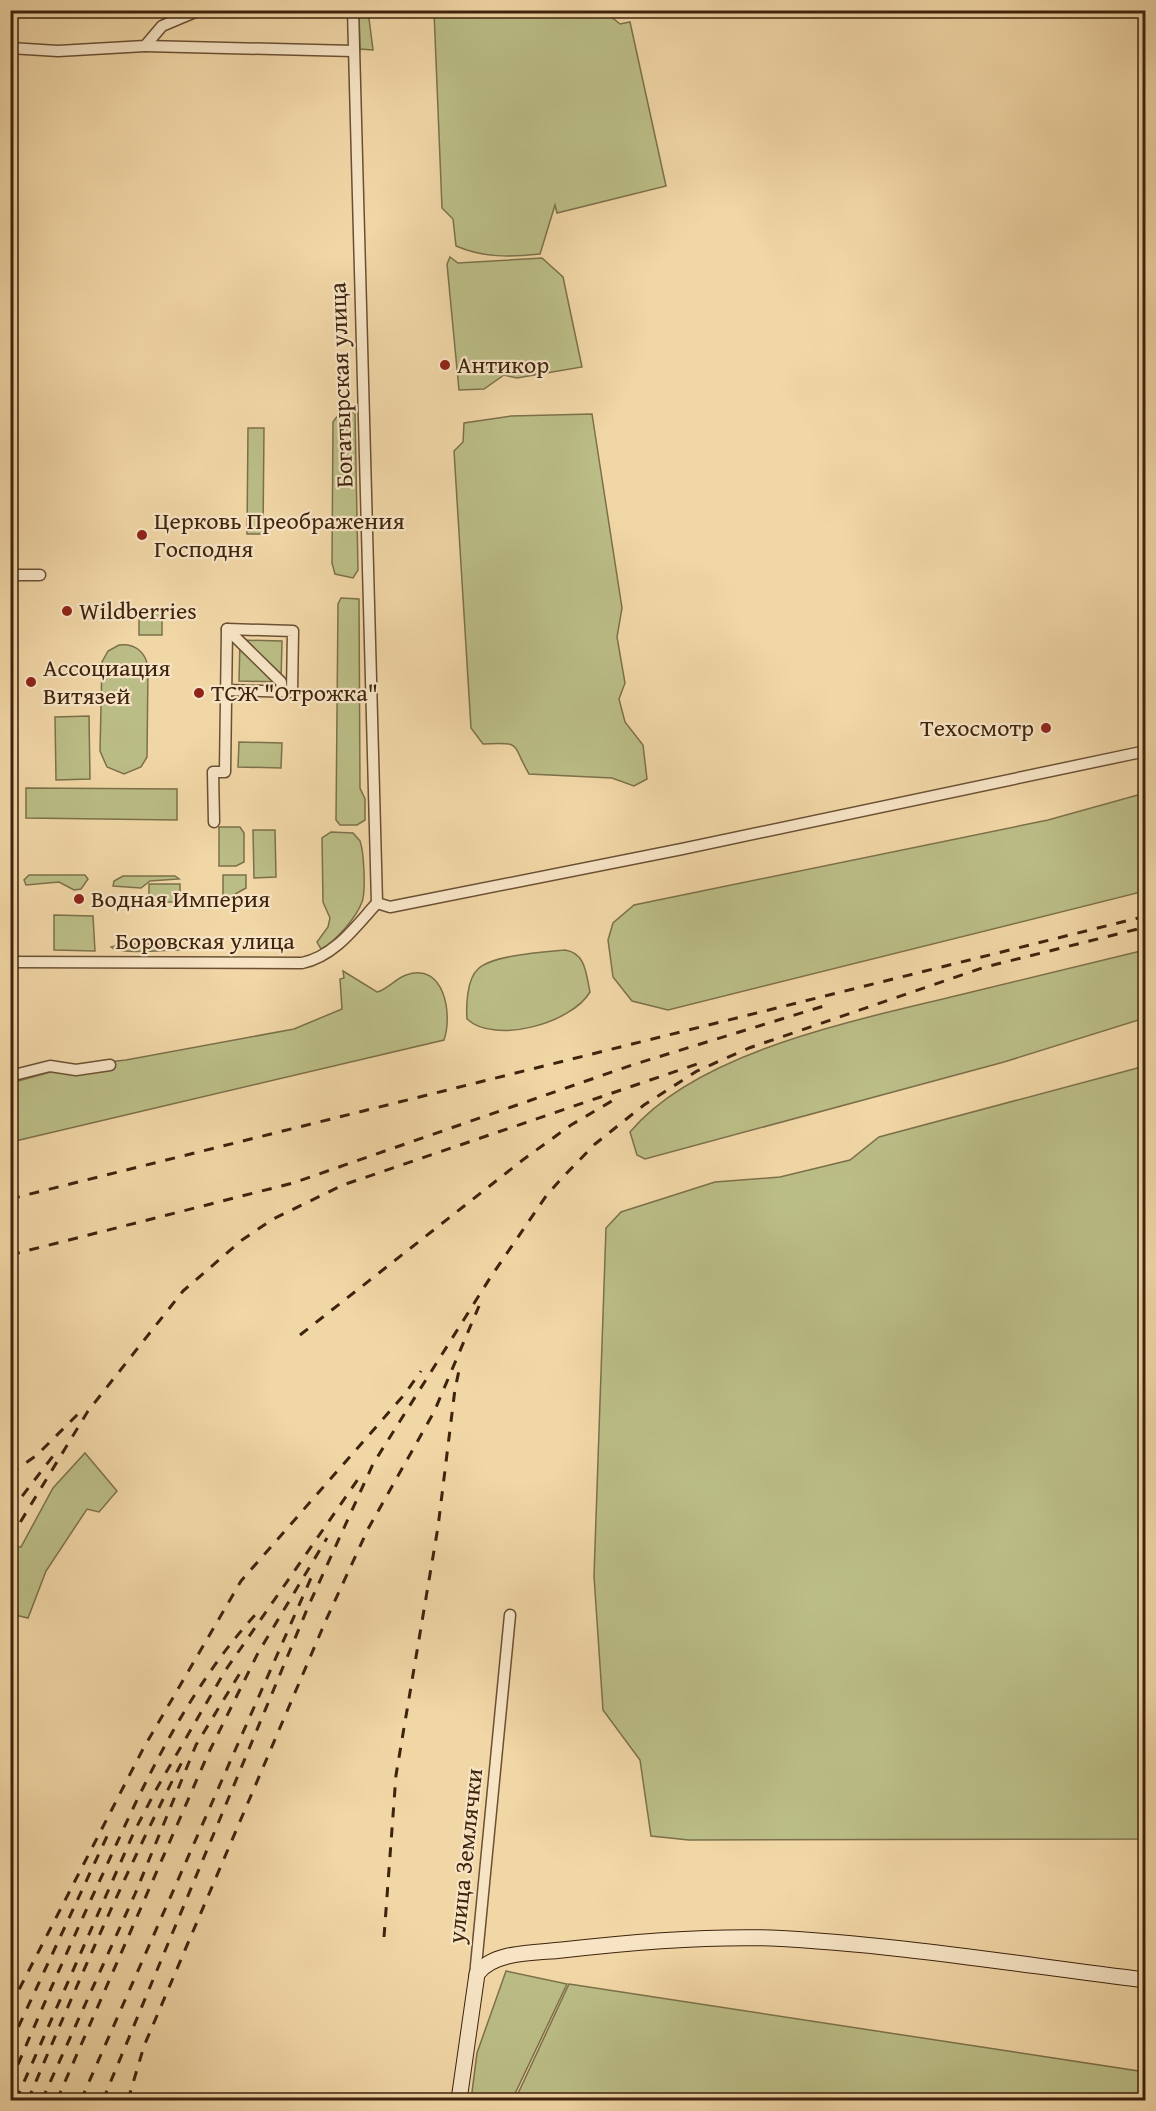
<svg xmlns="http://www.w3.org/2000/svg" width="1156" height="2111" font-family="'Gentium Book Plus',serif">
<rect width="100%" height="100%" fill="#f1d6a6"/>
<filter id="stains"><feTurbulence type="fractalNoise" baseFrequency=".00333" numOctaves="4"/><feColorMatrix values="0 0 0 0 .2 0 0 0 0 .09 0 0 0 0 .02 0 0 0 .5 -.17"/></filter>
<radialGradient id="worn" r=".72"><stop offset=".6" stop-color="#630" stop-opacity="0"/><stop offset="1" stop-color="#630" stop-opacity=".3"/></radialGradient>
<g fill="#bbbd86" stroke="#7c704a" stroke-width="1.5">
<polygon points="359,11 368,11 373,50 360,49"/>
<path d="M434 11H604L620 24 630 22 666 186 557 213 555 205 540 254C510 257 484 258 456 246L453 219 442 208Z"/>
<polygon points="450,257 458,263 542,258 563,277 582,367 517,378 504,375 484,389 459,390 447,264"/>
<polygon points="351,410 355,414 358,570 353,578 335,574 332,563 333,422 339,414"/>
<path d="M592 414 622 608 617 637 625 683 619 699 625 722 643 745 647 779 634 786 612 778 529 774C511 743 523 742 483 744L471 728 454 451 463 442 464 423 511 416Z"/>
<polygon points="248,428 264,428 263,534 247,534"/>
<polygon points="341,598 359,599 360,788 365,799 365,820 357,825 340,825 336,820 338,604"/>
<rect x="139" y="612" width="23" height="23"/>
<polygon points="240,640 282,641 281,682 239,681"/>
<path d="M119 645C135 643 146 652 148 668L147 757 141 767 124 774 107 767 100 751 102 662 108 651Z"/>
<polygon points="89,716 90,779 56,780 55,717"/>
<polygon points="239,742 282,743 281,768 238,767"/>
<polygon points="26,788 177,789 177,820 26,818"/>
<polygon points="1145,793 1145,891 668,1010 632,1001 613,977 608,940 613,923 634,905 1048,820"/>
<polygon points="219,827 240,827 244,833 244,862 236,866 219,866"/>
<polygon points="253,830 275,830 276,877 254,878"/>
<path d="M331 832 353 833 360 841C364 852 366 891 362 902 356 918 336 941 321 949L317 942 328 927 330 918 323 902 322 838Z"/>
<polygon points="29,875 85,875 88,879 81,889 74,890 59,882 26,885 24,880"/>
<polygon points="223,875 246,875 246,888 223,901"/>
<polygon points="123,876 175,876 179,879 150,881 141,888 113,886 114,881"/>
<rect x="149" y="884" width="31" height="18"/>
<polygon points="54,915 93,916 95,951 54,950"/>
<path d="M122 944H181L183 947 179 950C165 950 120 955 111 947Z"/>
<path d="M565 950C586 953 586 974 590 992 572 1023 495 1045 467 1019 466 1005 467 979 478 969 492 955 545 952 565 950Z"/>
<path d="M1145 950V1018L1004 1062 645 1159 637 1155 630 1132C697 1052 853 1021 951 997 1016 981 1081 966 1145 950Z"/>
<path d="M343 971 377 992C388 989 395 979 406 975 444 961 453 1014 444 1040L11 1142V1083L72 1066 126 1060 294 1029 342 1009 340 979 344 978Z"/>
<polygon points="1145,1066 1145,1839 689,1840 651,1836 640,1760 603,1710 594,1576 606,1228 621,1212 715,1182 780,1177 850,1160 879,1137"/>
<polygon points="85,1453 117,1491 99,1512 87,1509 46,1571 28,1618 11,1614 11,1561 18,1547 21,1547 53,1488"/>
<polygon points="506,1971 567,1984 512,2100 471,2100 477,2053"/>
<polygon points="569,1984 1145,2072 1145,2100 515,2100"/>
</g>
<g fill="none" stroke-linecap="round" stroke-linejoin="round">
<defs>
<g id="street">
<polyline points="353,10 377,903"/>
<polyline points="145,46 354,51"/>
<polyline points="10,48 58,51 145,46 162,26 200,10"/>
<polyline points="10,575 40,575"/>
<polyline points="227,629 281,682 282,691"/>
<polyline points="214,822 213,772 225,772 227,629 293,631 292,692 226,690"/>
<polyline points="377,903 390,907 682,849 1146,751"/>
<path d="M10 962 302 963C335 956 355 927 377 903"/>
<polyline points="10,1076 50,1066 76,1070 110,1065"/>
<polyline points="475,1976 510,1615"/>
</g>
<path id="secondary" d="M459 2100 477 1974C493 1951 536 1953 562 1950 631 1942 701 1936 771 1938 896 1944 1021 1965 1146 1980"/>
</defs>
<use href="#street" stroke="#6b5033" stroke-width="13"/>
<use href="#secondary" stroke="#3e230d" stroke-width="17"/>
<use href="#street" stroke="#f6e4c5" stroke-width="10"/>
<use href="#secondary" stroke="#f6e4c5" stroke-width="15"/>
<g stroke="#3e230d" stroke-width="3" stroke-dasharray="10 10" stroke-linecap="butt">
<polyline points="10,1199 1146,916"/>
<polyline points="10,1255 293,1183 632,1065 824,1006"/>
<polyline points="300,1335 524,1159 571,1125 617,1098"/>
<polyline points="10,1474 37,1455 84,1408"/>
<polyline points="10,1512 53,1456"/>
<polyline points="10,1539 88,1411 183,1291 242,1240 273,1219 343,1185 700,1063"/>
<polyline points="384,1937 396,1775 438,1527 455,1389 460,1366"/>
<polyline points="10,2007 143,1749 241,1581 404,1395 421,1371"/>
<polyline points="10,2045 109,1832"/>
<path d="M10 2083C41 2010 73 1938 106 1867 146 1778 190 1686 256 1614"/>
<polyline points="16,2100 134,1832 157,1788 225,1671 363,1472"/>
<path d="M28 2100C77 1985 126 1870 184 1758"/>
<polyline points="42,2100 135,1894 196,1745 240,1673"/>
<polyline points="57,2100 208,1754 258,1653 327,1538"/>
<polyline points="81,2100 311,1578"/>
<polyline points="103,2100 308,1607 373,1464 490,1278 546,1196 563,1177 595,1144 644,1105 697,1071 749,1048 985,967 1146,927"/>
<polyline points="128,2100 144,2046 326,1620 368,1529 434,1412 479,1306"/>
</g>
</g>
<g fill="#8f2418" stroke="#f6e4c5" stroke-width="2">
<circle cx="445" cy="365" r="6"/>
<circle cx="142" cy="535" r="6"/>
<circle cx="67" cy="611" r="6"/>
<circle cx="31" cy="682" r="6"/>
<circle cx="199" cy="693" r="6"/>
<circle cx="1046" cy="728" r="6"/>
<circle cx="79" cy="899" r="6"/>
</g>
<g text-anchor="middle" stroke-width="4.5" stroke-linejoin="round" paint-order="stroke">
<g font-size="24" fill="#3e230d" stroke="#f6e4c5" text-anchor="start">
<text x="457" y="373">Антикор</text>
<text x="154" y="529">Церковь Преображения<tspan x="154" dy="28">Господня</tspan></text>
<text x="79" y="619">Wildberries</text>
<text x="43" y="676">Ассоциация<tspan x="43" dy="28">Витязей</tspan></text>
<text x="211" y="701">ТСЖ "Отрожка"</text>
<text x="1034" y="736" text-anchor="end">Техосмотр</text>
<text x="91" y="907">Водная Империя</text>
</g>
<g font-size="24" fill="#3e230d" stroke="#f6e4c5">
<text transform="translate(341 385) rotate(-92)" y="8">Богатырская улица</text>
<text x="205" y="949">Боровская улица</text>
<text transform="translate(465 1856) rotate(-84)" y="8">улица Землячки</text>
</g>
</g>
<rect width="1156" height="2111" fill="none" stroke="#f1d6a6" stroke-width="36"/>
<rect x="12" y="12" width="1132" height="2087" fill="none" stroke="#3e230d" stroke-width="3"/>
<rect x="18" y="18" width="1120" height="2075" fill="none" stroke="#3e230d" stroke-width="1.5"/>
<rect width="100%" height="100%" filter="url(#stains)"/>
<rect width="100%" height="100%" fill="url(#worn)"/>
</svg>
